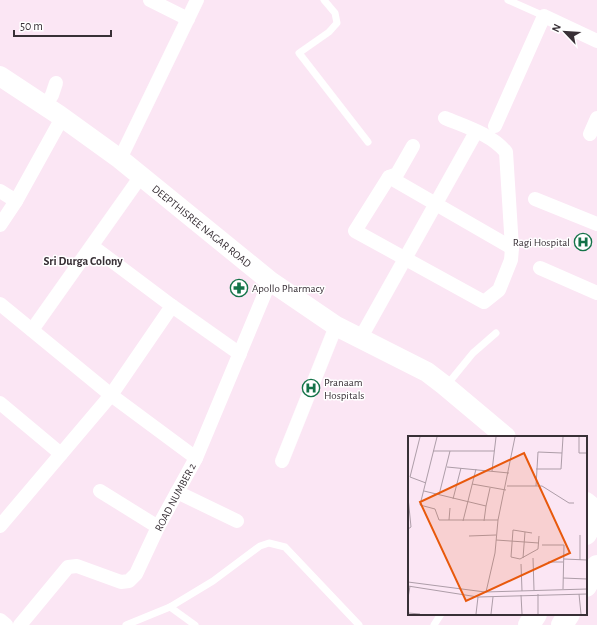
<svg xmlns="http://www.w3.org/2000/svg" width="597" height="625" font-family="'Alegreya Sans',sans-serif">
<rect width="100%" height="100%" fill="#fbe6f4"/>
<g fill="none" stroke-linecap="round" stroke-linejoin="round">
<g stroke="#fff" stroke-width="7">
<polyline points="324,0 335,13 337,23 329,32 299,53 368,142"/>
<polyline points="508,0 544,16"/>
<polyline points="446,386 473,353 496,333"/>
<polyline points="170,607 195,625"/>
<polyline points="126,625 170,607 213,581 260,546 269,543 285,547 359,625"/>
<polyline points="434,625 441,614"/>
</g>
<g stroke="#fff" stroke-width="14">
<polyline points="150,0 188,19"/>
<polyline points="45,106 52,95 56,83"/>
<polyline points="495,126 544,16 597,41"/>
<polyline points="590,134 597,118"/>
<path d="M413 146 397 174 389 177 355 231 484 302 499 290 511 260 512 248 506 152C491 134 466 127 445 118"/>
<polyline points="120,159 197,0"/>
<polyline points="389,177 512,248"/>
<polyline points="0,191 16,201"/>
<polyline points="535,199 597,224"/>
<polyline points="0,225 16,201 62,118"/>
<polyline points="540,268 597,293"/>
<polyline points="0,304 111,395 196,458"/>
<polyline points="172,306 240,354"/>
<polyline points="32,330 141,176"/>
<polyline points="360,339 476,132"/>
<polyline points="0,403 61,454"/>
<polyline points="282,461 336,326"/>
<polyline points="100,491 158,527"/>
<polyline points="177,492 237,521"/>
<polyline points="0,526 111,395 172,306 92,246"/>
<polyline points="0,620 6,625"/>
<polyline points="20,625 68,567 77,566 121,582 129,581 136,574 158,527 196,458 270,281"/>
</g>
<g stroke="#fff" stroke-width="20">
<polyline points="0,76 59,115 120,159 270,281 336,326 427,372 444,385 506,437"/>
<polyline points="586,502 597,511"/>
</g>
<g stroke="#fff" stroke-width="22">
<polyline points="586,534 597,513"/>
<polyline points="586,586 597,566"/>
<polyline points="529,625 536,614"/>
<polyline points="562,625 569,614"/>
</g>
</g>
<defs>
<symbol id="hospital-ring" viewBox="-11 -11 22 22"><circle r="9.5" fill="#fff" stroke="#147349" stroke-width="1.5"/><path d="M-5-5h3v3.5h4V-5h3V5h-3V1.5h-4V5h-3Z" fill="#147349"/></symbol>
<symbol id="pharmacy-ring" viewBox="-11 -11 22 22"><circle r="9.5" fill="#fff" stroke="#147349" stroke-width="1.5"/><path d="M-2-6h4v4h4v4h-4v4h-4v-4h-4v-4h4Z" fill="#147349"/></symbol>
</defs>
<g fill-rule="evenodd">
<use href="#hospital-ring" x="573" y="232" width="20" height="20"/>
<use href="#pharmacy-ring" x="229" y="278" width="20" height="20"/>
<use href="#hospital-ring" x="301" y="378" width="20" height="20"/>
</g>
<g text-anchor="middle" stroke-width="3" stroke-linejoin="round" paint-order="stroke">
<g font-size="11" fill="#383036" stroke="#fff">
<text transform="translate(202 226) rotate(39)" y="4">DEEPTHISREE NAGAR ROAD</text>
<text transform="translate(175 497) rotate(-62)" y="4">ROAD NUMBER 2</text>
</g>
<g font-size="11" fill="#383036" stroke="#fff" text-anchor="start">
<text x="570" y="246" text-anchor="end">Ragi Hospital</text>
<text x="252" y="292">Apollo Pharmacy</text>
<text x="324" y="386">Pranaam<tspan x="324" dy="13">Hospitals</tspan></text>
</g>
<g font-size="12" font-weight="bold" fill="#383036" stroke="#fff">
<text x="83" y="265">Sri Durga Colony</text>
</g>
</g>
<g transform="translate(408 436)">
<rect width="179" height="179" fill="#fbe6f4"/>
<path fill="none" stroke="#ad9da8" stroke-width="1" d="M12 1 2 41 18 47M29 1 12 69 27 73 31 84H90M171 1V17H179M25 15H86M39 31 101 37M128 33H153L155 1M84 35 88 1M64 48 98 54M99 50H134L161 67H166M128 50 130 16 154 17M16 55 78 70 82 52M31 59 42 15M0 61 3 91 0 93M45 63 53 32M41 84 42 72M55 85 68 33M76 85 78 70M124 97 105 94 103 121 112 123 130 113 131 100M61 100 88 99M88 104 131 107M134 109H156L155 153M115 122 117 96M125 122 126 154M156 123 179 124M172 124V99M140 126H155M113 128 114 155M155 142 179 143M0 146 77 156 179 153M0 150 70 161 179 158M78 156 87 117 90 84 107 1M130 158V178M171 158 173 178M113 159 114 178M0 162 2 150M0 177 12 178M68 178 70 161M83 178 85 161"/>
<path fill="#e8590c" fill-opacity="0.15" stroke="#e8590c" stroke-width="2" d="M116 17 162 117 58 165 12 66Z"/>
<rect width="179" height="179" fill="none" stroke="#383036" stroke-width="2"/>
</g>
<g transform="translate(565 32) rotate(295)" stroke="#ffffff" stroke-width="3" paint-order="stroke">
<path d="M0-3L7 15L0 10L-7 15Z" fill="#383036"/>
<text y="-6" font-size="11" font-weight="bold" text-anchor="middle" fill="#383036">N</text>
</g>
<path d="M14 30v6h97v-6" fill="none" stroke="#383036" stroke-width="2"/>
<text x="20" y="30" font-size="12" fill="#383036" stroke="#ffffff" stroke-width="3" paint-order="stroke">50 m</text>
</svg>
